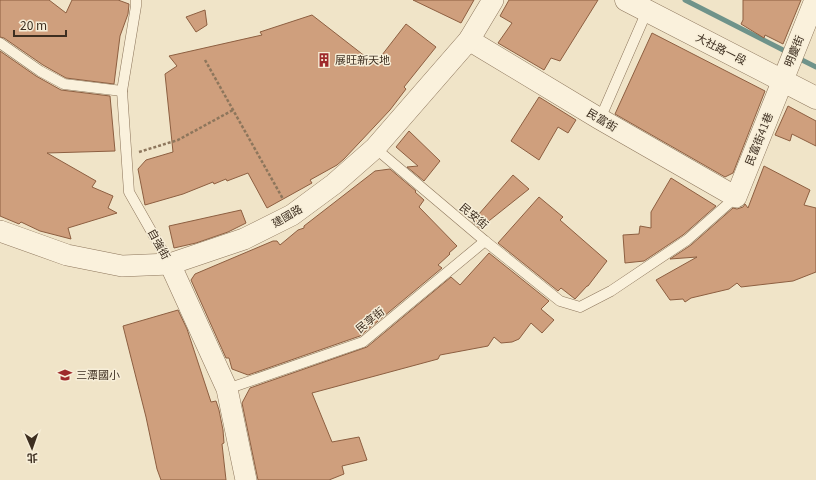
<svg xmlns="http://www.w3.org/2000/svg" width="816" height="480" font-family="Georgia,'Noto Sans TC',serif">
<rect width="100%" height="100%" fill="#f0e4c8"/>
<g fill="none" stroke-linecap="round" stroke-linejoin="round">
<g stroke="#6f938a" stroke-width="5">
<polyline points="685,0 789,53"/>
<polyline points="796,57 816,67"/>
</g>
</g>
<g fill="#cf9f7d" stroke="#8d5f41">
<polygon points="0,0 49,0 66,13 72,0 118,0 129,4 128,14 120,36 114,84 66,78 43,65 4,38 0,37"/>
<polygon points="413,0 474,0 461,23"/>
<polygon points="509,0 598,0 560,61 551,58 544,70 498,43 512,23 500,16"/>
<polygon points="743,0 801,0 783,44 765,35 764,38 741,24 743,20"/>
<polygon points="205,10 207,25 196,32 186,17"/>
<polygon points="312,15 375,64 406,24 436,47 404,87 406,89 390,110 344,159 337,165 310,180 312,183 267,208 248,173 227,181 226,179 214,184 213,182 183,194 145,205 138,169 146,160 173,152 165,74 177,66 169,56 262,35 260,32"/>
<polygon points="652,33 765,91 733,173 725,177 615,114"/>
<polygon points="0,51 36,76 61,90 110,96 115,151 47,153 96,181 92,187 113,196 108,208 117,213 68,228 71,239 40,231 21,222 19,224 0,216"/>
<polygon points="539,97 576,120 568,133 558,127 539,160 511,141"/>
<polygon points="788,106 816,121 816,146 792,134 790,141 775,135"/>
<polygon points="409,131 440,161 424,181 407,167 418,166 396,147"/>
<polygon points="764,166 810,190 804,205 816,208 816,272 793,281 741,287 737,283 729,289 691,298 685,302 683,299 670,300 656,280 697,257 670,259 691,245 733,208 737,209 743,207 745,204 748,208"/>
<polygon points="390,169 416,191 415,192 424,200 419,207 457,246 449,253 450,254 438,265 442,268 360,336 248,375 232,369 229,358 226,358 191,280 195,274 273,241 277,241 280,245 298,230 304,228 304,226 375,171"/>
<polygon points="513,175 529,189 480,228 472,222"/>
<polygon points="671,178 716,206 683,235 644,261 625,263 623,235 639,234 640,226 651,228 651,212"/>
<polygon points="539,197 563,217 560,220 607,261 588,286 587,286 575,299 561,288 558,291 498,243"/>
<polygon points="241,210 246,223 228,232 196,243 174,248 169,226"/>
<polygon points="489,253 549,301 541,309 554,320 542,333 531,323 519,339 512,342 501,343 494,337 488,346 440,355 438,359 312,393 332,442 359,437 367,460 342,466 344,474 329,480 258,480 242,403 250,388 367,347 451,277 460,285"/>
<polygon points="178,310 187,329 211,402 216,401 219,410 223,430 224,443 222,444 226,480 161,480 157,469 146,417 123,326"/>
</g>
<g fill="none" stroke-linecap="round" stroke-linejoin="round">
<defs>
<g id="service">
<polyline points="136,0 136,6 122,91 129,192 170,264"/>
<polyline points="0,43 40,71 64,84 122,91"/>
<polyline points="600,119 647,11"/>
<polyline points="375,148 485,241 560,301 580,307 611,291 687,240 736,197"/>
<polyline points="227,389 363,342 485,241"/>
</g>
<g id="minor">
<polyline points="469,40 600,119 736,197 815,0"/>
<polyline points="0,231 67,255 122,266 170,264 244,239 292,215 334,184 375,148 469,40 493,0"/>
<polyline points="170,264 227,389 246,480"/>
</g>
<polyline id="tertiary" points="626,0 816,98"/>
</defs>
<use href="#service" stroke="#8d765c" stroke-width="11"/>
<use href="#minor" stroke="#8d765c" stroke-width="22"/>
<use href="#tertiary" stroke="#8d765c" stroke-width="23"/>
<g stroke="#8d765c" stroke-width="2.5" stroke-dasharray="3 2" stroke-linecap="butt">
<polyline points="205,60 283,199"/>
<polyline points="139,152 178,140 233,110"/>
</g>
<use href="#service" stroke="#faf1dc" stroke-width="10"/>
<use href="#minor" stroke="#faf1dc" stroke-width="21"/>
<use href="#tertiary" stroke="#faf1dc" stroke-width="22"/>
</g>
<defs>
<symbol id="building-bare" viewBox="-9 -9 18 18"><path d="M-4-6H4V6H1V3H-1V6H-4ZM-2.5-4.3h1.7v1.8h-1.7ZM.8-4.3h1.7v1.8H.8ZM-2.5-1h1.7V.8h-1.7ZM.8-1h1.7V.8H.8Z" fill="#9e2a2b" stroke="#f7eed8" stroke-width="2.5" paint-order="stroke"/></symbol>
<symbol id="school-bare" viewBox="-9 -9 18 18"><path d="M0-5L7-2L0 1L-7-2ZM-4 1L0 2.5L4 1V4Q0 6-4 4Z" fill="#9e2a2b" stroke="#f7eed8" stroke-width="2.5" paint-order="stroke"/></symbol>
</defs>
<g fill-rule="evenodd">
<use href="#building-bare" x="314" y="50" width="20" height="20"/>
<use href="#school-bare" x="55" y="365" width="20" height="20"/>
</g>
<g text-anchor="middle" stroke-width="3" stroke-linejoin="round" paint-order="stroke">
<g font-size="11" fill="#3d2e20" stroke="#f7eed8">
<text transform="translate(721 49) rotate(27)" y="4">大社路一段</text>
<text transform="translate(794 51) rotate(-68)" y="4">明慶街</text>
<text transform="translate(602 120) rotate(31)" y="4">民富街</text>
<text transform="translate(759 139) rotate(-68)" y="4">民富街41巷</text>
<text transform="translate(287 216) rotate(-30)" y="4">建國路</text>
<text transform="translate(474 216) rotate(40)" y="4">民安街</text>
<text transform="translate(159 244) rotate(61)" y="4">自強街</text>
<text transform="translate(370 320) rotate(-39)" y="4">民享街</text>
</g>
<g font-size="11" fill="#3d2e20" stroke="#f7eed8" text-anchor="start">
<text x="335" y="64">展旺新天地</text>
<text x="76" y="379">三潭國小</text>
</g>
</g>
<g transform="translate(32 448) rotate(178)" stroke="#f7eed8" stroke-width="3" paint-order="stroke">
<path d="M0-3L7 15L0 10L-7 15Z" fill="#3d2e20"/>
<text y="-6" font-size="11" font-weight="bold" text-anchor="middle" fill="#3d2e20">北</text>
</g>
<path d="M14 30v6h52v-6" fill="none" stroke="#3d2e20" stroke-width="2"/>
<text x="20" y="30" font-size="12" fill="#3d2e20" stroke="#f7eed8" stroke-width="3" paint-order="stroke">20 m</text>
</svg>
